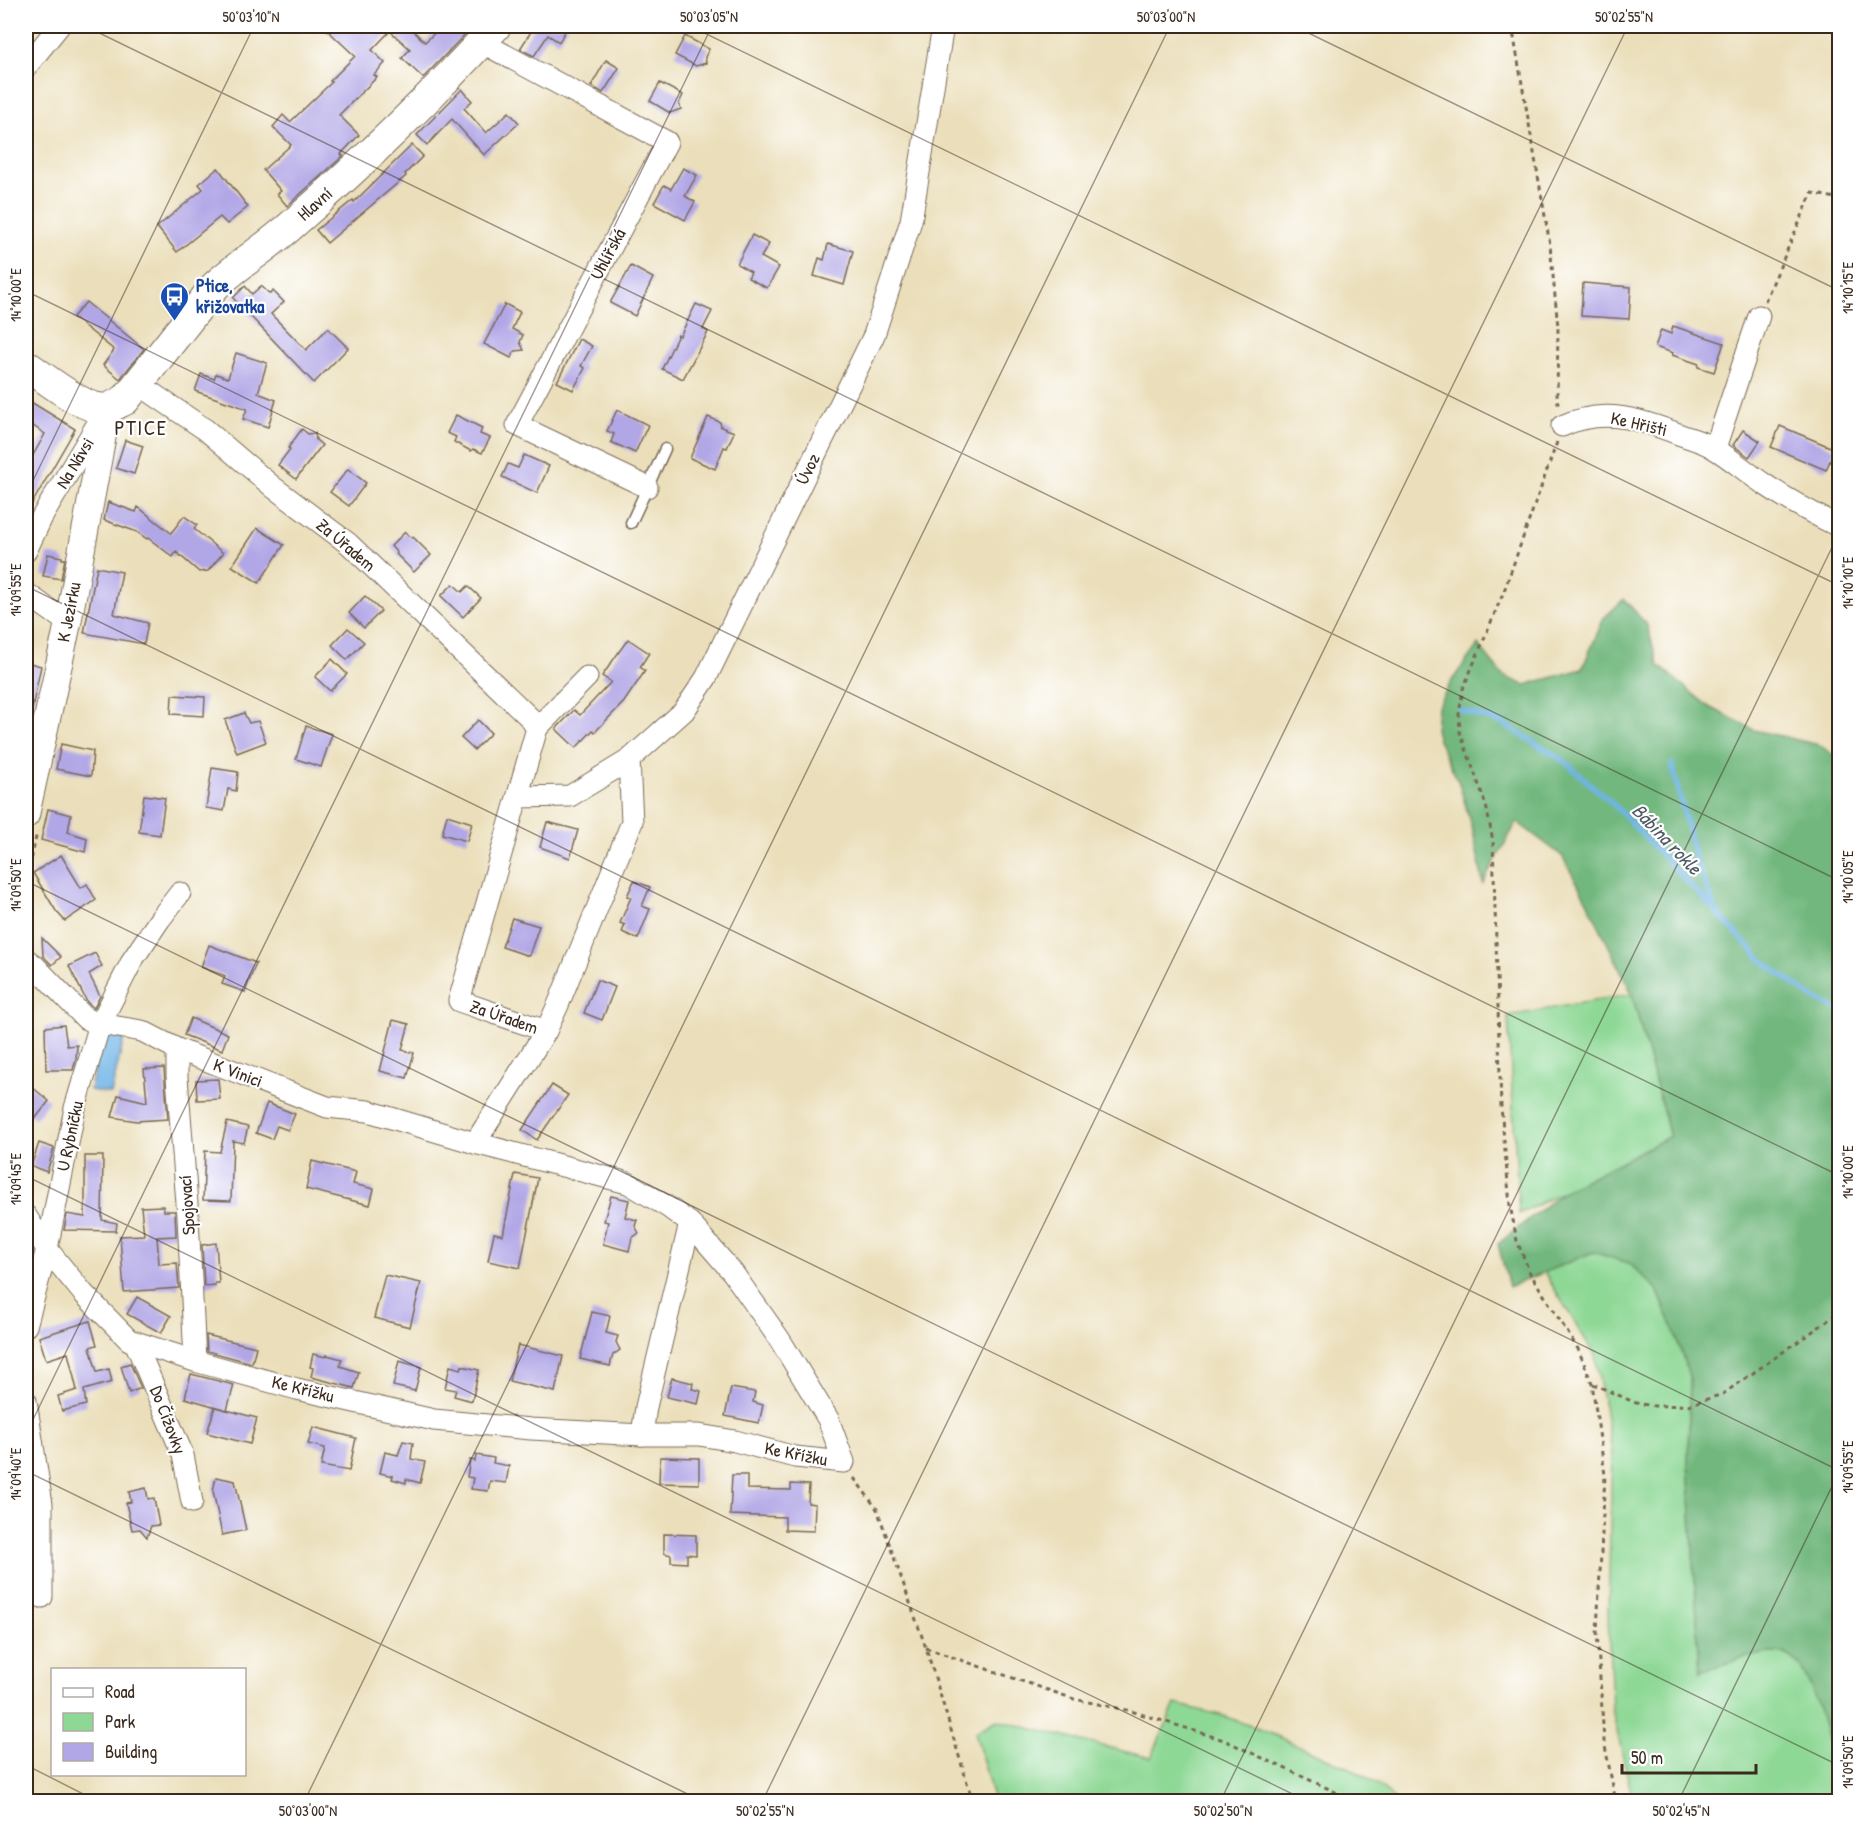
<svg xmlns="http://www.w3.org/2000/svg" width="1865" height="1827" font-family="'Patrick Hand',sans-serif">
<rect width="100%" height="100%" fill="#fff"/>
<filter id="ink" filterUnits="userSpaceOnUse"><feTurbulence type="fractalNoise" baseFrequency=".0167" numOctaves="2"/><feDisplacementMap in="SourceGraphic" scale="12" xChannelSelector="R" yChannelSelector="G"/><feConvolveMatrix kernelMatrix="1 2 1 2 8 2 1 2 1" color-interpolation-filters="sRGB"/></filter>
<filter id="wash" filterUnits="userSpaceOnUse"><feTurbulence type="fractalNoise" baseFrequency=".008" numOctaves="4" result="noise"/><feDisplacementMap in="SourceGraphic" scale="24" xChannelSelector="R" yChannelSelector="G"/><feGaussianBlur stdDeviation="1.35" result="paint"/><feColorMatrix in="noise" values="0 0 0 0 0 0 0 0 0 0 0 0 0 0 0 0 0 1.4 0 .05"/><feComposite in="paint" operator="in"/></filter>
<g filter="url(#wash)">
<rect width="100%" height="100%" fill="#ebdfbb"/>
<g fill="#8ed895" stroke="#64815a" stroke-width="1.5">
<polygon points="1632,994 1670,1137 1519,1214 1508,1016"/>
<path d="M1593 1252 1629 1263 1657 1289 1673 1328 1690 1378 1688 1461 1700 1670C1725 1666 1759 1648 1785 1654 1812 1661 1831 1749 1834 1774 1834 1783 1834 1792 1834 1801H1633L1612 1709 1608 1615 1612 1452 1595 1355 1544 1272Z"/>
<polygon points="1175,1704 1224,1716 1272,1734 1356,1771 1377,1784 1396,1801 994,1801 975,1732 997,1720 1151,1758"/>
</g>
<path fill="#72b87e" stroke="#56714e" stroke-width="1.5" d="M1624 599 1647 625 1658 665 1708 706 1754 730 1819 745 1839 759V1801H1834C1834 1792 1834 1783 1834 1774 1831 1749 1812 1661 1785 1654 1763 1649 1722 1665 1700 1671L1688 1461 1690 1378 1673 1328 1657 1289 1629 1263 1593 1252 1509 1287 1498 1244 1564 1191 1670 1136 1632 994 1587 901 1562 856 1517 822 1483 883 1473 831 1459 783 1438 740 1435 729 1437 707 1451 682 1478 645 1503 676 1525 685 1582 669 1604 618Z"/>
<polygon fill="#70b4e6" stroke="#566f82" stroke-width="1.5" points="103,1033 124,1038 111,1094 90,1090"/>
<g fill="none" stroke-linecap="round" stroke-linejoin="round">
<g stroke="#70b4e6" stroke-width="5">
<polyline points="1460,710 1502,723 1563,760 1613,804 1765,963 1812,997 1840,1011"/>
<polyline points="1672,764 1695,859 1715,909"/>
</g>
</g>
<g id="blocks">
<g fill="#b1a6e6">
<polygon points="323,26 408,26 425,42 442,26 473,26 423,78 402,58 410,49 390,31 372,50 385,63 374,75 377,77 339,115 359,135 341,154 343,156 287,206 277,194 281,191 263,170 291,145 273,127 283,115 290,122 332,82 330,81 355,56"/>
<polygon points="531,26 568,26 559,42 548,35 534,56 520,49 534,27"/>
<polygon points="685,36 709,49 705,57 706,63 696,66 675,55"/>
<polygon points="606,60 619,68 603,93 591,86"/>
<polygon points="660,83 683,95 679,103 681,109 670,113 650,101"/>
<polygon points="462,89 472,101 464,108 486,133 509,112 519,123 484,155 452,119 427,145 417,135"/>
<polygon points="412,145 423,156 405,174 406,176 327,243 316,230 353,200 354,202"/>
<polygon points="218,168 248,207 227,224 220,217 177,252 157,227 203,189 199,184"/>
<polygon points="683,168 697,175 685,196 695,202 685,220 654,203 664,185 671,189"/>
<polygon points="752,235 769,244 761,257 779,267 767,288 748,278 751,272 737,264"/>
<polygon points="828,244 853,251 844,285 814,276 819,258 824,260"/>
<polygon points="631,266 653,278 635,316 610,303"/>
<polygon points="1583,283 1631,287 1629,319 1581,316"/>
<polygon points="245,286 252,294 261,286 270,294 273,291 284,302 271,314 306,350 328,328 348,348 314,383 233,298"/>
<polygon points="86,302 144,349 120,379 103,365 114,350 73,317"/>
<polygon points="505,304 520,312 512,329 523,335 520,342 524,350 515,351 511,358 484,344"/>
<polygon points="696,304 712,311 703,329 708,332 683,379 662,369 678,335 680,336"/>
<polygon points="1673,326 1724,343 1714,372 1698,367 1699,364 1672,355 1673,353 1655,347 1661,330 1671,334"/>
<polygon points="579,339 592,346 581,366 585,368 573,390 557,382"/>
<polygon points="236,353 267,363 258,393 276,400 268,427 243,419 247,409 195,391 201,374 214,379 216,374 228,378"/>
<polygon points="26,399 75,429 26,514 26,453 32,457 45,434 26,421"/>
<polygon points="617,410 648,425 635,453 611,442 614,434 607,431"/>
<polygon points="456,415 482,428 480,434 490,438 482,453 473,449 471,451 454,442 456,437 447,433"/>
<polygon points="708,417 720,422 721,427 734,432 727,448 724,447 715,469 690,458"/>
<polygon points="1780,426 1835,449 1826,470 1771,447"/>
<polygon points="302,429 308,434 315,433 316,440 322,445 296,479 278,465 290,449 288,448"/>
<polygon points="1743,430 1760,441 1749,457 1733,445"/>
<polygon points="125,440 143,446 134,474 116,468"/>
<polygon points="524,455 549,466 537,493 502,477 508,464 518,468"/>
<polygon points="348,469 366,483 349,506 330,492"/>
<polygon points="108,502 136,512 138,507 171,533 184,516 197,525 194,529 223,553 208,571 199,572 176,552 173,557 148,538 147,539 137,532 104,520"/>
<polygon points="257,528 284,545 259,583 232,566"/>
<polygon points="405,532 412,538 413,537 431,555 414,572 396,554 397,553 391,546"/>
<polygon points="48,554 62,557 62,559 65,559 61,579 43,576"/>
<polygon points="97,567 122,572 114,614 148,623 144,644 84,633"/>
<polygon points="453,584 462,592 468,586 481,598 463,617 441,596"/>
<polygon points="365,596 381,611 364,628 349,613"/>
<polygon points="348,628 364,642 347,660 332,645"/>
<polygon points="628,639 649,653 640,667 645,671 624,702 595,732 593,730 576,748 556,729 574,710 580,715 611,682 602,676"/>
<polygon points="332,659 347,674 330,691 315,677"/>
<polygon points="26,662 41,666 32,709 26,708"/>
<polygon points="172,695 205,697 204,716 171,714"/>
<polygon points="244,713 249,723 258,721 266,742 237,753 225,720"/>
<polygon points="478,720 491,733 474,750 461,738"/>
<polygon points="306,726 332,734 321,767 296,759"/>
<polygon points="61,744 93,751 91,776 56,769"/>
<polygon points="212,768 238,772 236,791 228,789 224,811 206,808"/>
<polygon points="144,795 165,798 160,835 139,832"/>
<polygon points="48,809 71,815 68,832 87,838 85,852 41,840"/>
<polygon points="447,815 472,823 467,841 442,834"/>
<polygon points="547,822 578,830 570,858 540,847"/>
<polygon points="61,855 81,888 87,884 96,900 65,921 56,911 33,873"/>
<polygon points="634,881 650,887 642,906 650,909 638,939 622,932 625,925 620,923 631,897 627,896"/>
<polygon points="512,918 539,926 529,956 502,947"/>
<polygon points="42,938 61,957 52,965 43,956"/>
<polygon points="209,945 256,963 245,992 222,984 225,976 201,967"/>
<polygon points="95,953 102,966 89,974 100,996 94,1008 87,1002 69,966"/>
<polygon points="597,980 615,987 602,1020 584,1013"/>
<polygon points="191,1018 228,1034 222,1050 184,1035"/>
<polygon points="393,1020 409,1024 402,1050 414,1053 407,1078 380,1071"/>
<polygon points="64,1025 67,1046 77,1045 76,1059 73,1070 46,1070 45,1027"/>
<polygon points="164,1068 168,1119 136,1121 112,1117 118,1095 147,1102 144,1069"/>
<polygon points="218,1079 220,1099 197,1100 196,1080"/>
<polygon points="26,1082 49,1101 35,1119 26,1110"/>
<polygon points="552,1085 568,1095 537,1140 522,1130"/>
<polygon points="267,1103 295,1114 288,1130 277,1126 272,1139 256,1133"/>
<polygon points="227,1122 248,1127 244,1143 233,1141 231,1201 203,1200 205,1151 220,1152"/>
<polygon points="39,1143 54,1148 47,1172 31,1166"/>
<polygon points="85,1156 103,1156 102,1220 117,1223 116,1231 64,1230 67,1214 85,1217"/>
<polygon points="312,1161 356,1172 353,1184 374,1189 370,1205 306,1189"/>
<polygon points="515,1174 538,1178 520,1268 488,1261 494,1233 503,1235"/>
<polygon points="611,1196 629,1200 625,1217 637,1220 635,1226 639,1233 632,1238 629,1251 603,1244 608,1222 604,1221"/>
<polygon points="163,1206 164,1211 175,1211 176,1236 157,1237 159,1264 177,1263 179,1288 124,1292 120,1236 144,1235 141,1207"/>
<polygon points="216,1243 219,1283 215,1283 215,1285 204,1286 202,1245"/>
<polygon points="385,1275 421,1283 410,1327 374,1318"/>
<polygon points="137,1297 171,1316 161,1333 127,1314"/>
<polygon points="592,1312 610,1316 606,1333 618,1336 616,1342 620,1350 613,1355 610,1366 580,1359"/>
<polygon points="90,1321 97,1345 90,1347 97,1372 109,1369 112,1382 84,1390 86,1405 62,1411 58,1396 77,1390 68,1353 46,1360 39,1337"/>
<polygon points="206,1335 256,1347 252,1363 207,1351"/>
<polygon points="518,1345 563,1356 555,1392 509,1381"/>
<polygon points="313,1354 326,1357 327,1355 342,1359 340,1366 359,1372 354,1388 311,1377 313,1368 310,1367"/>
<polygon points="399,1361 421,1367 415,1391 393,1386"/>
<polygon points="130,1363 141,1388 129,1393 121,1366"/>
<polygon points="450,1366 461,1369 462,1366 479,1370 472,1401 454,1396 456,1390 445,1388"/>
<polygon points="191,1374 234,1385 227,1410 185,1398"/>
<polygon points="672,1378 693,1383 692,1389 701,1391 698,1404 667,1397"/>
<polygon points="731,1388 755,1392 753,1402 763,1405 759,1423 725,1416"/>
<polygon points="215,1407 257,1418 250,1444 207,1433"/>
<polygon points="313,1427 356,1438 349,1471 321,1466 325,1448 308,1444"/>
<polygon points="403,1441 413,1443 411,1459 425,1462 420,1483 406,1479 406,1483 392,1479 393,1476 380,1473 385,1452 398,1455"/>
<polygon points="476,1455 494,1458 493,1463 509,1466 506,1483 490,1481 488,1491 471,1489 473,1478 467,1477 470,1460 475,1461"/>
<polygon points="660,1457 699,1458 699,1484 659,1483"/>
<polygon points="732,1475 747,1475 747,1489 791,1490 791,1484 809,1485 808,1503 815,1504 814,1531 785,1530 785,1517 730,1515"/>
<polygon points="216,1477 235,1481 246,1530 222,1535 213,1491"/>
<polygon points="146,1488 148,1499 154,1498 159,1525 151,1526 147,1537 140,1529 132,1530 126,1503 131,1502 129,1492"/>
<polygon points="664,1534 696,1535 696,1555 687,1554 687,1563 671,1562 671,1555 664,1553"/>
</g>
</g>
</g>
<g filter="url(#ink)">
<use href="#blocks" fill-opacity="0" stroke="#796955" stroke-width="1.5"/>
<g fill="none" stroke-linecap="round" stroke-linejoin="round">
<defs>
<polyline id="service" points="631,523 665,449"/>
<g id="minor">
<polyline points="481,42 667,142 517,425 647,487"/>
<polyline points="26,67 59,26"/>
<polyline points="137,383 206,430 273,487 349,544 529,717 537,728 459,1001 546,1031 475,1143"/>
<path d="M1562 426C1604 407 1640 419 1681 435 1692 439 1705 442 1715 449 1732 459 1747 473 1764 484 1788 500 1813 514 1840 527"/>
<polyline points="1715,448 1759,316"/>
<polyline points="26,551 42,517 104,413"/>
<polyline points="26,593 68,623"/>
<polyline points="537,728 587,677"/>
<polyline points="518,797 570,796 629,760 684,711 706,678 874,335 911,221 943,26"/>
<polyline points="26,959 35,966 86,1019 100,1024 142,1031 177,1049 327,1107 368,1111 475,1143 628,1183 668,1207 690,1223 646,1407 642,1435"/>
<polyline points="546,1031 558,1005 632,822 629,760"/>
<polyline points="177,1049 177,1077 188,1216 195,1361"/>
<polyline points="26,1216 47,1249 83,1293 129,1340 195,1361 297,1389 434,1420 531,1429 642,1435 699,1435 735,1441 795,1457 844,1462 828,1419 780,1340 733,1273 690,1223"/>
<polyline points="26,1326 47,1249 75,1108 100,1024 133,959 160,919 180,893"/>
<polyline points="135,1342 183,1455 192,1502"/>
<polyline points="26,1401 42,1504 42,1597"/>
</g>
<polyline id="tertiary" points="26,815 68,623 108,408"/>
<path id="secondary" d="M26 365C44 377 87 413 108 408 114 406 120 402 125 400L215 286C240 263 269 246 294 223 365 161 433 95 496 26"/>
</defs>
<use href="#service" stroke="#796955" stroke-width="13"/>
<use href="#minor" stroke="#796955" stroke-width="23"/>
<use href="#tertiary" stroke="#796955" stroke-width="28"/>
<use href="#secondary" stroke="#796955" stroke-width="32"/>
<g stroke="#796955" stroke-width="3" stroke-dasharray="4.5 4.5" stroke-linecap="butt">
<polyline points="1512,26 1550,245 1558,327 1557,399 1559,407"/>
<polyline points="1765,301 1812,193 1840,199"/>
<polyline points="1557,442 1504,591 1463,689 1459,714 1460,732 1486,805 1493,841 1501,1107 1510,1205 1517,1241 1530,1273 1578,1349 1592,1383 1605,1475 1597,1631 1604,1741 1616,1802"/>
<polyline points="26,885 37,832"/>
<polyline points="1593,1384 1636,1403 1654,1406 1688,1405 1723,1394 1826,1322 1840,1310"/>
<polyline points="854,1478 877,1509 926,1648 973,1802"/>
<polyline points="926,1648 1074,1699 1131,1711 1224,1740 1342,1795 1353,1802"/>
</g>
<use href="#service" stroke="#fff" stroke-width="10"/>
<use href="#minor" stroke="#fff" stroke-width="21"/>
<use href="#tertiary" stroke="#fff" stroke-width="26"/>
<use href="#secondary" stroke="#fff" stroke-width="30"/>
</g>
</g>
<path fill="none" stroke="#3b2a1e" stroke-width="1.5" stroke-opacity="0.45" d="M85 26 1840 881M690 26 1840 586M1294 26 1840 291M26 291 1840 1176M26 495 254 26M26 586 1840 1471M26 881 1840 1766M26 1176 1309 1802M26 1434 712 26M26 1471 704 1802M26 1765 99 1802M304 1802 1170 26M762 1802 1628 26M1220 1802 1840 531M1678 1802 1840 1470"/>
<defs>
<symbol id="bus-pin" viewBox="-11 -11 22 30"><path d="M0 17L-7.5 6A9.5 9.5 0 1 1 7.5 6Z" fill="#1a4fb4" stroke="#fff"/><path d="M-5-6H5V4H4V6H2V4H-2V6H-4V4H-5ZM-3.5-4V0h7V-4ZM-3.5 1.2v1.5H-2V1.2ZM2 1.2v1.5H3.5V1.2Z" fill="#fff"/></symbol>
</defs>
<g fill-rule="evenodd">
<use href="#bus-pin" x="158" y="280" width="33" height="45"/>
</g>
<g text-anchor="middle" stroke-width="4.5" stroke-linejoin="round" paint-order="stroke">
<g font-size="18" fill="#3b2a1e" stroke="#fff">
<text transform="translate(315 204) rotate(-42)" y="6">Hlavní</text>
<text transform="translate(608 254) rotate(-62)" y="6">Uhlířská</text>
<text transform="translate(1639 424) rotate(13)" y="6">Ke Hřišti</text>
<text transform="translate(75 463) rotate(-59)" y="6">Na Návsi</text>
<text transform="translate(808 469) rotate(-64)" y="6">Úvoz</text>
<text transform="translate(346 545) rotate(40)" y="6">Za Úřadem</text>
<text transform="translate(69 612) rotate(-79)" y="6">K Jezírku</text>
<text transform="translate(504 1017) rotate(19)" y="6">Za Úřadem</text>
<text transform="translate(238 1073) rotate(21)" y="6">K Vinici</text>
<text transform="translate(70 1136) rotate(-78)" y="6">U Rybníčku</text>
<text transform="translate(187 1205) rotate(-94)" y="6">Spojovací</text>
<text transform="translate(303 1389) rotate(14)" y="6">Ke Křížku</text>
<text transform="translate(168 1420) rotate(69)" y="6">Do Čížovky</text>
<text transform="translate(796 1454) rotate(11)" y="6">Ke Křížku</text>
</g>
<g font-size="18" font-weight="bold" fill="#164399" stroke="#fff" text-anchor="start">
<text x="196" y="292">Ptice,<tspan x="196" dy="21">křižovatka</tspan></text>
</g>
<g font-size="20" font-style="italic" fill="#4e5a64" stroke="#fff">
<text transform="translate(1667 839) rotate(46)" y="7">Bábina rokle</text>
</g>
<g font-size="21" letter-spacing="1.5" fill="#3b2a1e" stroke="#fff">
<text x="141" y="435">PTICE</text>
</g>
</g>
<rect width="1865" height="1827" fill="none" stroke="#fff" stroke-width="66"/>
<rect x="51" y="1668" width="195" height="108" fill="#ffffff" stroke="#b1aaa5" stroke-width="1.5"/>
<rect x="63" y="1688" width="30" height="9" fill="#ffffff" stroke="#b1aaa5" stroke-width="1.5"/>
<text x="105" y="1698" font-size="18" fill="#3b2a1e">Road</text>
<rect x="63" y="1713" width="30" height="18" fill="#8ed895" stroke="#b1aaa5" stroke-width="1.5"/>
<text x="105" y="1728" font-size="18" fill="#3b2a1e">Park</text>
<rect x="63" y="1743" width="30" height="18" fill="#b1a6e6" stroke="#b1aaa5" stroke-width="1.5"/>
<text x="105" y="1758" font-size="18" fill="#3b2a1e">Building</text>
<path d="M1622 1764v9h134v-9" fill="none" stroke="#3b2a1e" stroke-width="3"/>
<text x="1631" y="1764" font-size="18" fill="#3b2a1e" stroke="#ffffff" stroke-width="4.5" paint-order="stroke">50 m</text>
<rect x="33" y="33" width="1799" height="1761" fill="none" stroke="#3b2a1e" stroke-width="2"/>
<g font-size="15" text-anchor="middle" fill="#3b2a1e">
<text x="251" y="22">50°03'10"N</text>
<text x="709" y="22">50°03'05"N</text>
<text x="1166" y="22">50°03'00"N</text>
<text x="1624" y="22">50°02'55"N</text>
<text transform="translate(1848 288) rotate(-90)" y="5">14°10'15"E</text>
<text transform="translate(16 295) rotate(-90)" y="5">14°10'00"E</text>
<text transform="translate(1848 583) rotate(-90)" y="5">14°10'10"E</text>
<text transform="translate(16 590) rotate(-90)" y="5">14°09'55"E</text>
<text transform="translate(1848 877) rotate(-90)" y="5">14°10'05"E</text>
<text transform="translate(16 885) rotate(-90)" y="5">14°09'50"E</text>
<text transform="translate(1848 1172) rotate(-90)" y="5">14°10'00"E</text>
<text transform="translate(16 1179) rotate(-90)" y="5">14°09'45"E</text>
<text transform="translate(1848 1467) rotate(-90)" y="5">14°09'55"E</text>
<text transform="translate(16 1474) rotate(-90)" y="5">14°09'40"E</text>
<text transform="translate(1848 1762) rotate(-90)" y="5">14°09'50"E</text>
<text x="308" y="1816">50°03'00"N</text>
<text x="765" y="1816">50°02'55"N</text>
<text x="1223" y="1816">50°02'50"N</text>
<text x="1681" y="1816">50°02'45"N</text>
</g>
</svg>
